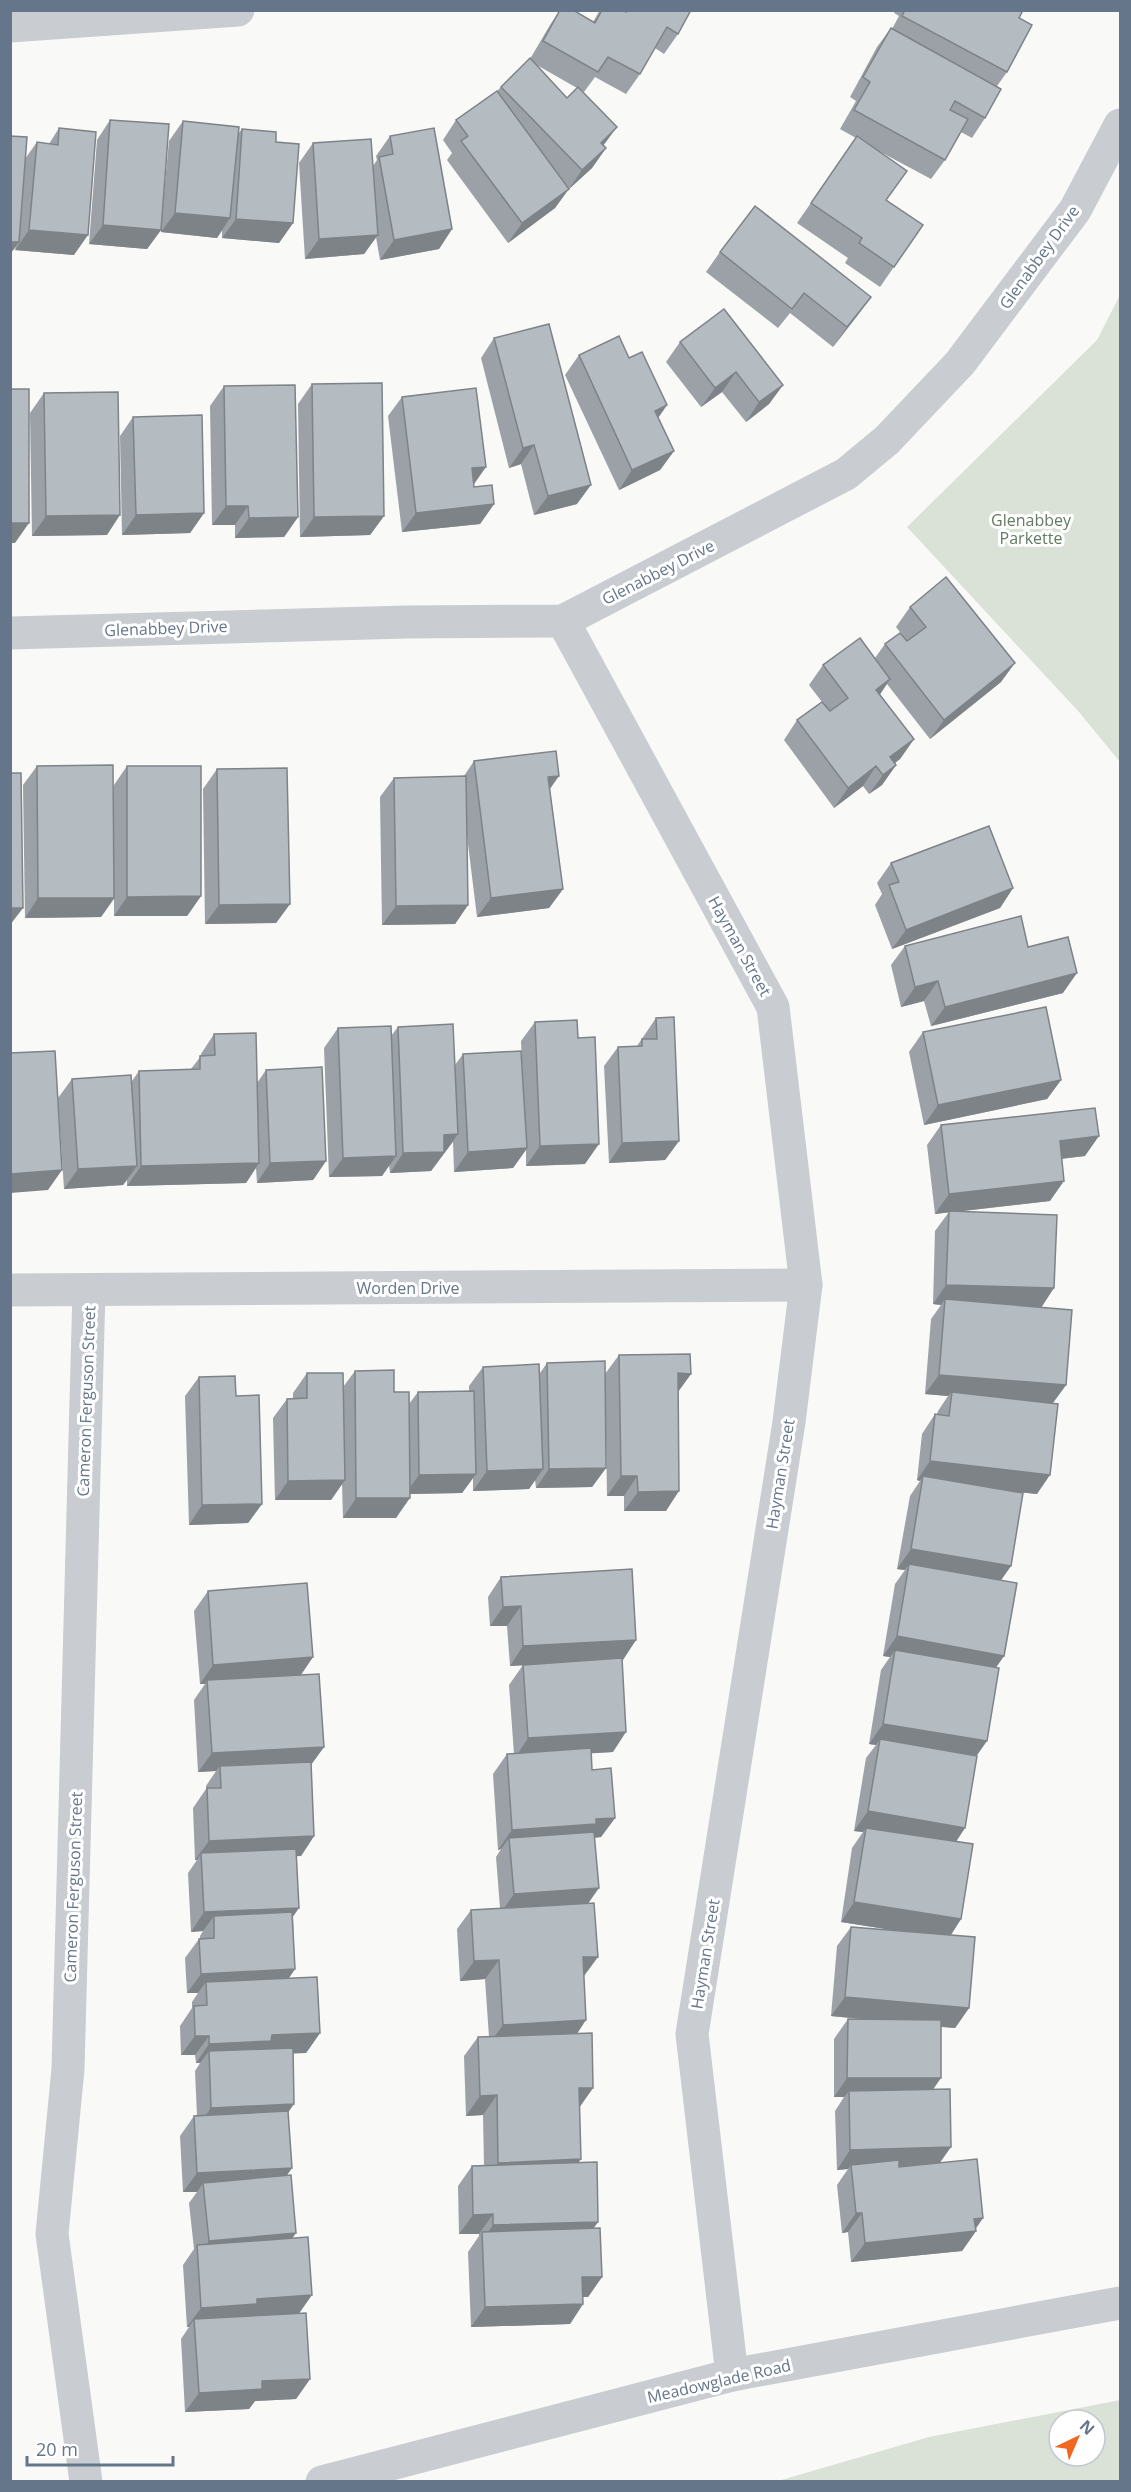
<svg xmlns="http://www.w3.org/2000/svg" width="1131" height="2492" font-family="'Open Sans',sans-serif">
<rect width="100%" height="100%" fill="#f9f9f7"/>
<g fill="#dae2d7" fill-rule="evenodd">
<polygon points="1120,295 1120,762 1079,712 907,527 1097,340"/>
<path d="M1120 2400V2481H778L929 2437ZM1059 2420H1095V2456H1059Z"/>
</g>
<g fill="none" stroke-linecap="round" stroke-linejoin="round">
<g stroke="#c9ccd0" stroke-width="33">
<polyline points="10,26 238,10"/>
<polyline points="563,621 773,1007 806,1285 789,1422 692,2034 732,2375"/>
<polyline points="10,633 406,622 563,621 846,474 887,440 960,363 1075,210 1120,125"/>
<polyline points="10,1290 806,1285"/>
<polyline points="86,2482 52,2234 68,2069 89,1290"/>
<polyline points="322,2482 732,2375 1120,2303"/>
</g>
</g>
<g fill="#9ba1a6" fill-rule="evenodd">
<path d="M560 10H573L593 22 600 10H691L678 34 664 54 655 48 640 74 626 94 595 77 584 92 580 89 604 146 606 148 592 168 568 190 555 208 508 243 447 160 452 153 443 140 456 120 497 91 501 87 530 59 550 25ZM535 64 577 88 567 98Z"/>
<polygon points="896,10 1023,10 1019,18 1007,72 997,86 985,118 972,138 961,132 945,160 931,179 873,148 886,200 923,225 880,287 845,263 848,258 797,223 856,138 840,129 856,101 850,97 877,47 891,28 892,29 899,16 894,13"/>
<polygon points="110,120 161,225 169,141 183,121 238,134 242,129 276,142 293,223 279,243 222,238 222,230 217,238 161,232 161,230 147,249 89,244 97,140"/>
<polygon points="59,128 74,255 15,250 16,247 10,254 25,159 37,142 49,144"/>
<polygon points="390,136 452,229 439,249 380,260 376,237 364,254 305,259 299,163 313,143 373,166 377,160 376,156"/>
<polygon points="720,252 871,297 857,316 833,347 790,313 778,328 706,272"/>
<polygon points="494,338 577,504 534,515 521,464 509,468 481,358"/>
<polygon points="680,342 783,385 769,404 746,422 722,392 701,407 666,362"/>
<polygon points="579,355 629,358 667,405 658,418 674,451 660,470 619,490 565,375"/>
<polygon points="312,384 384,516 370,535 300,537 298,404"/>
<polygon points="224,386 298,517 284,537 235,538 235,525 212,525 210,406"/>
<polygon points="44,393 107,535 32,536 30,413"/>
<polygon points="402,397 474,484 474,487 494,504 480,524 402,532 388,416"/>
<polygon points="133,417 204,513 190,533 122,535 120,436"/>
<polygon points="910,607 1001,682 930,739 887,684 880,694 914,739 900,759 895,763 896,765 882,785 869,794 863,786 834,808 784,740 797,720 822,702 809,685 823,665 875,658 885,644 907,641 896,627"/>
<polygon points="474,761 550,789 563,889 549,908 477,917 467,836 468,905 455,924 382,925 380,797 394,778 464,776"/>
<polygon points="37,766 114,838 114,785 127,766 201,896 187,916 114,916 114,899 101,917 25,918 23,785"/>
<polygon points="217,769 290,904 276,923 205,924 203,789"/>
<polygon points="891,863 1013,888 1000,908 892,949 875,905 882,894 877,883"/>
<polygon points="905,946 1028,947 1063,993 931,1026 924,1001 901,1007 891,965"/>
<polygon points="656,1018 679,1141 665,1160 609,1163 604,1066 618,1047 637,1046"/>
<polygon points="535,1022 585,1164 526,1166 526,1150 513,1168 454,1172 453,1142 431,1171 390,1173 389,1165 382,1176 329,1177 324,1048 338,1028 391,1036 398,1027 455,1065 463,1054 523,1086 521,1041"/>
<polygon points="923,1032 1061,1080 1047,1099 924,1125 909,1052"/>
<polygon points="214,1034 257,1083 266,1070 326,1161 313,1180 257,1183 256,1168 246,1183 127,1186 127,1180 123,1185 64,1189 58,1098 72,1079 132,1081 139,1071 191,1069 201,1056 201,1054"/>
<polygon points="941,1125 1085,1156 1062,1159 1050,1201 955,1212 1041,1307 1066,1385 1053,1403 1037,1494 1017,1492 1011,1566 1000,1580 1004,1656 996,1667 977,1755 956,1842 961,1919 951,1935 969,2008 955,2028 941,2027 933,2090 940,2163 983,2218 976,2228 976,2231 962,2251 851,2262 848,2232 842,2233 837,2185 848,2169 837,2170 835,2111 844,2097 834,2097 834,2039 848,2019 862,2019 831,2016 837,1946 851,1927 893,1930 841,1922 852,1848 863,1832 854,1831 866,1758 876,1745 869,1744 881,1670 890,1657 883,1656 895,1584 905,1570 897,1569 910,1496 920,1481 917,1480 922,1434 935,1414 937,1414 938,1411 948,1396 925,1394 931,1319 941,1305 933,1304 935,1231 949,1212 935,1214 927,1145"/>
<polygon points="619,1355 691,1374 678,1392 666,1511 624,1511 624,1496 607,1496 605,1374"/>
<polygon points="547,1363 606,1468 592,1487 536,1488 535,1480 529,1489 473,1491 473,1478 462,1493 410,1494 396,1518 343,1518 342,1484 331,1500 275,1500 273,1418 287,1399 293,1399 293,1393 307,1373 343,1387 355,1371 394,1392 409,1404 418,1392 469,1391 469,1386 483,1367 540,1373"/>
<polygon points="199,1377 262,1504 248,1523 189,1525 185,1396"/>
<polygon points="501,1577 636,1640 622,1660 613,1752 591,1753 592,1770 615,1818 601,1837 595,1838 588,1903 584,1976 577,2034 593,2088 579,2107 578,2163 598,2222 593,2229 602,2277 588,2297 583,2297 583,2304 570,2324 471,2327 468,2252 479,2236 479,2234 459,2234 458,2186 472,2166 484,2166 483,2115 466,2116 464,2056 478,2037 489,2037 485,1979 460,1981 457,1929 471,1910 500,1908 496,1857 501,1849 498,1850 493,1774 507,1754 514,1754 509,1685 523,1665 510,1666 507,1626 490,1626 488,1597"/>
<polygon points="208,1591 313,1657 301,1675 324,1747 311,1765 314,1836 301,1856 297,1856 293,1917 295,1969 289,1978 320,2033 306,2053 293,2053 288,2112 292,2168 286,2176 299,2313 310,2379 296,2399 255,2401 249,2409 185,2412 181,2339 189,2327 187,2327 183,2265 194,2249 189,2203 197,2192 183,2192 180,2136 194,2116 197,2116 195,2071 200,2063 196,2063 195,2055 181,2055 180,2026 192,2008 192,2002 198,1993 187,1993 185,1958 199,1939 200,1939 200,1936 203,1931 191,1932 188,1873 197,1860 195,1860 193,1808 206,1789 206,1786 216,1771 198,1772 194,1700 205,1684 200,1684 194,1611"/>
</g>
<g fill="#7e8387">
<polygon points="617,127 603,146 601,143"/>
<polygon points="606,148 592,168 568,190 555,208 508,243 522,223 569,189 582,170"/>
<polygon points="175,213 230,218 217,238 161,232"/>
<polygon points="236,219 293,223 279,243 222,238"/>
<polygon points="103,225 161,230 147,249 89,244"/>
<polygon points="452,229 439,249 380,260 394,240"/>
<polygon points="29,230 88,235 74,255 15,250"/>
<polygon points="378,235 364,254 305,259 319,239"/>
<polygon points="10,242 19,242 10,254"/>
<polygon points="871,297 857,316 833,347 847,327"/>
<polygon points="736,372 722,392 701,407 715,388"/>
<polygon points="783,385 769,404 746,422 759,402"/>
<polygon points="667,405 653,425 655,411"/>
<polygon points="534,445 521,464 509,468 523,448"/>
<polygon points="674,451 660,470 619,490 632,470"/>
<polygon points="486,467 472,487 472,468"/>
<polygon points="591,485 577,504 534,515 548,496"/>
<polygon points="494,504 480,524 402,532 416,513"/>
<polygon points="226,506 248,506 235,525 212,525"/>
<polygon points="204,513 190,533 122,535 136,515"/>
<polygon points="120,515 107,535 32,536 46,516"/>
<polygon points="384,516 370,535 300,537 314,517"/>
<polygon points="298,517 284,537 235,538 249,518"/>
<polygon points="10,523 29,523 15,543 10,543"/>
<polygon points="1015,663 1001,682 930,739 944,720"/>
<polygon points="890,679 877,699 876,690"/>
<polygon points="914,739 900,759 882,773 890,757"/>
<polygon points="896,765 882,785 869,794 883,775"/>
<polygon points="876,766 863,786 834,808 848,788"/>
<polygon points="559,776 545,796 548,777"/>
<polygon points="1013,888 1000,908 892,949 906,930"/>
<polygon points="563,889 549,908 477,917 491,898"/>
<polygon points="201,896 187,916 114,916 127,897"/>
<polygon points="38,898 114,898 101,917 25,918"/>
<polygon points="290,904 276,923 205,924 219,905"/>
<polygon points="468,905 455,924 382,925 396,906"/>
<polygon points="10,908 23,908 10,925"/>
<polygon points="1077,973 1063,993 931,1026 945,1007"/>
<polygon points="938,981 924,1001 901,1007 915,987"/>
<polygon points="1061,1080 1047,1099 924,1125 938,1105"/>
<polygon points="458,1134 431,1171 390,1173 403,1153 444,1135"/>
<polygon points="1099,1136 1085,1156 1047,1160 1060,1141"/>
<polygon points="679,1141 665,1160 609,1163 622,1143"/>
<polygon points="599,1144 585,1164 526,1166 540,1146"/>
<polygon points="527,1148 513,1168 454,1172 468,1152"/>
<polygon points="396,1156 382,1176 329,1177 343,1158"/>
<polygon points="326,1161 313,1180 257,1183 270,1163"/>
<polygon points="259,1163 246,1183 127,1186 141,1166"/>
<polygon points="137,1166 123,1185 64,1189 78,1169"/>
<polygon points="62,1170 48,1190 10,1193 10,1174"/>
<polygon points="1064,1181 1050,1201 935,1214 949,1194"/>
<polygon points="946,1285 1054,1288 1041,1308 945,1299 941,1305 933,1304"/>
<polygon points="678,1373 691,1374 677,1393"/>
<polygon points="939,1375 1066,1385 1052,1404 952,1392 948,1396 925,1394"/>
<polygon points="930,1461 1050,1475 1037,1494 922,1481 923,1476 920,1481 917,1480"/>
<polygon points="606,1468 592,1487 536,1488 549,1469"/>
<polygon points="543,1469 529,1489 473,1491 487,1471"/>
<polygon points="476,1474 462,1493 405,1494 419,1475"/>
<polygon points="621,1476 637,1476 624,1496 607,1496"/>
<polygon points="345,1480 331,1500 275,1500 288,1481"/>
<polygon points="679,1491 666,1511 624,1511 638,1492"/>
<polygon points="356,1498 410,1498 396,1518 343,1518"/>
<polygon points="262,1504 248,1523 189,1525 202,1505"/>
<polygon points="911,1549 1011,1566 997,1586 909,1564 905,1570 897,1569"/>
<polygon points="521,1606 507,1626 490,1626 503,1607"/>
<polygon points="897,1636 1004,1656 990,1676 895,1650 890,1657 883,1656"/>
<polygon points="636,1640 623,1660 510,1666 523,1646"/>
<polygon points="313,1657 299,1677 207,1680 205,1684 200,1684 213,1665"/>
<polygon points="883,1724 987,1741 973,1761 880,1739 876,1745 869,1744"/>
<polygon points="626,1732 613,1752 515,1758 528,1738"/>
<polygon points="324,1747 310,1766 220,1766 216,1771 198,1772 212,1753"/>
<polygon points="868,1811 965,1828 952,1848 866,1828 863,1832 854,1831"/>
<polygon points="615,1818 601,1837 586,1838 509,1838 501,1849 498,1850 512,1830 596,1819"/>
<polygon points="314,1836 301,1856 202,1860 201,1853 197,1860 195,1860 209,1841"/>
<polygon points="599,1888 585,1908 500,1914 514,1894"/>
<polygon points="854,1902 961,1919 948,1939 841,1922"/>
<polygon points="299,1908 286,1927 214,1916 203,1931 191,1932 204,1912"/>
<polygon points="583,1957 598,1957 584,1976"/>
<polygon points="499,1960 485,1979 460,1981 474,1961"/>
<polygon points="295,1969 281,1989 206,1982 198,1993 187,1993 201,1974"/>
<polygon points="845,1997 969,2008 955,2028 831,2016"/>
<polygon points="586,2020 573,2040 489,2044 503,2025"/>
<polygon points="320,2033 306,2053 261,2055 209,2051 200,2063 196,2063 209,2044 272,2035"/>
<polygon points="195,2036 209,2036 195,2055 181,2055"/>
<polygon points="847,2078 941,2078 927,2098 849,2091 844,2097 834,2097"/>
<polygon points="579,2088 593,2088 579,2108"/>
<polygon points="497,2095 483,2115 466,2116 480,2096"/>
<polygon points="294,2104 280,2124 197,2127 211,2108"/>
<polygon points="951,2147 937,2167 852,2169 851,2165 848,2169 837,2170 850,2150"/>
<polygon points="581,2159 567,2179 485,2182 498,2163"/>
<polygon points="292,2168 278,2188 203,2183 197,2192 183,2192 197,2173"/>
<polygon points="856,2213 862,2213 848,2232 842,2233"/>
<polygon points="493,2214 479,2234 459,2234 473,2215"/>
<polygon points="983,2218 974,2231 976,2231 962,2251 851,2262 865,2243"/>
<polygon points="598,2222 584,2241 482,2240 493,2225"/>
<polygon points="296,2233 282,2253 198,2257 209,2241"/>
<polygon points="582,2277 602,2277 588,2297 568,2297"/>
<polygon points="312,2295 298,2315 194,2319 189,2327 187,2327 201,2308 257,2299"/>
<polygon points="583,2304 570,2324 471,2327 485,2307"/>
<polygon points="310,2379 296,2399 255,2401 249,2409 185,2412 199,2393 262,2381"/>
</g>
<g fill="#b4bbc1" stroke="#7e8387" stroke-width="1.5">
<polygon points="560,10 573,10 595,23 602,10 624,10 626,12 627,10 691,10 678,34 667,27 640,74 608,57 598,72 543,41"/>
<polygon points="905,10 1023,10 1019,18 1032,25 1007,72 902,16"/>
<polygon points="891,28 1001,89 985,118 955,101 950,110 968,119 945,160 854,110 870,82 863,77"/>
<polygon points="530,58 567,98 578,87 617,127 601,143 606,148 582,170 501,87"/>
<polygon points="497,91 569,189 522,223 461,141 468,136 456,120"/>
<polygon points="110,120 169,124 161,230 103,225"/>
<polygon points="183,121 239,127 230,218 175,213"/>
<polygon points="59,128 96,132 88,235 29,230 37,142 58,145"/>
<polygon points="434,128 452,229 394,240 379,157 393,154 390,136"/>
<polygon points="242,129 276,132 276,142 299,144 293,223 236,219"/>
<polygon points="10,136 27,137 19,242 10,242"/>
<polygon points="857,136 907,171 886,200 923,225 894,267 859,243 862,238 811,203"/>
<polygon points="371,139 378,235 319,239 313,143"/>
<polygon points="755,206 871,297 847,327 804,293 792,309 720,252"/>
<polygon points="724,309 783,385 759,402 736,372 715,388 680,342"/>
<polygon points="549,324 591,485 548,496 534,445 523,448 494,338"/>
<polygon points="619,336 629,358 642,352 667,405 655,411 674,451 632,470 579,355"/>
<polygon points="382,383 384,516 314,517 312,384"/>
<polygon points="295,385 298,517 249,518 248,506 226,506 224,386"/>
<polygon points="476,388 486,467 472,468 474,487 492,485 494,504 416,513 402,397"/>
<rect x="10" y="389" width="19" height="134"/>
<polygon points="118,392 120,515 46,516 44,393"/>
<polygon points="202,415 204,513 136,515 133,417"/>
<polygon points="946,577 1015,663 944,720 885,644 900,633 907,641 926,627 910,607"/>
<polygon points="860,638 890,679 876,690 914,739 890,757 896,765 883,775 876,766 848,788 797,720 822,702 830,711 848,698 823,665"/>
<polygon points="556,751 559,776 548,777 563,889 491,898 474,761"/>
<polygon points="113,765 114,898 38,898 37,766"/>
<polygon points="127,766 201,766 201,896 127,897"/>
<polygon points="287,768 290,904 219,905 217,769"/>
<polygon points="10,773 21,773 23,908 10,908"/>
<polygon points="466,776 468,905 396,906 394,778"/>
<polygon points="989,826 1013,888 906,930 889,885 899,882 891,863"/>
<polygon points="1021,916 1028,947 1068,937 1077,973 945,1007 938,981 915,987 905,946"/>
<polygon points="1046,1007 1061,1080 938,1105 923,1032"/>
<polygon points="674,1017 679,1141 622,1143 618,1047 642,1046 642,1039 657,1039 656,1018"/>
<polygon points="577,1020 578,1038 595,1037 599,1144 540,1146 535,1022"/>
<polygon points="453,1024 458,1134 444,1135 444,1152 403,1153 398,1027"/>
<polygon points="391,1026 396,1156 343,1158 338,1028"/>
<polygon points="256,1033 259,1163 141,1166 139,1071 200,1069 200,1056 215,1055 214,1034"/>
<polygon points="55,1051 62,1170 10,1174 10,1053"/>
<polygon points="521,1051 527,1148 468,1152 463,1054"/>
<polygon points="322,1067 326,1161 270,1163 266,1070"/>
<polygon points="131,1075 137,1166 78,1169 72,1079"/>
<polygon points="1095,1108 1099,1136 1060,1141 1064,1181 949,1194 941,1125"/>
<polygon points="949,1211 1057,1215 1054,1288 946,1285"/>
<polygon points="945,1299 1072,1310 1066,1385 939,1375"/>
<polygon points="690,1354 691,1374 678,1373 679,1491 638,1492 637,1476 621,1476 619,1355"/>
<polygon points="605,1361 606,1468 549,1469 547,1363"/>
<polygon points="539,1364 543,1469 487,1471 483,1367"/>
<polygon points="394,1370 394,1392 409,1392 410,1498 356,1498 355,1371"/>
<polygon points="307,1373 343,1373 345,1480 288,1481 287,1399 307,1398"/>
<polygon points="235,1376 236,1396 259,1395 262,1504 202,1505 199,1377"/>
<polygon points="474,1391 476,1474 419,1475 418,1392"/>
<polygon points="952,1392 1058,1404 1050,1475 930,1461 935,1414 949,1416"/>
<polygon points="923,1476 1023,1493 1011,1566 911,1549"/>
<polygon points="909,1564 1017,1583 1004,1656 897,1636"/>
<polygon points="632,1569 636,1640 523,1646 521,1606 503,1607 501,1577"/>
<polygon points="307,1583 313,1657 213,1665 208,1591"/>
<polygon points="895,1650 999,1668 987,1741 883,1724"/>
<polygon points="622,1658 626,1732 528,1738 523,1665"/>
<polygon points="319,1674 324,1747 212,1753 207,1680"/>
<polygon points="880,1739 977,1756 965,1828 868,1811"/>
<polygon points="591,1748 592,1770 611,1768 615,1818 596,1819 596,1824 512,1830 507,1754"/>
<polygon points="311,1762 314,1836 209,1841 207,1788 221,1788 220,1766"/>
<polygon points="866,1828 973,1844 961,1919 854,1902"/>
<polygon points="594,1832 599,1888 514,1894 509,1838"/>
<polygon points="296,1849 299,1908 204,1912 201,1853"/>
<polygon points="594,1903 598,1957 583,1957 586,2020 503,2025 499,1960 474,1961 471,1910"/>
<polygon points="292,1912 295,1969 201,1974 199,1939 214,1938 214,1916"/>
<polygon points="851,1927 975,1937 969,2008 845,1997"/>
<polygon points="317,1977 320,2033 272,2035 271,2041 209,2044 209,2036 195,2036 194,2006 207,2005 206,1982"/>
<polygon points="848,2019 941,2020 941,2078 847,2078"/>
<polygon points="592,2033 593,2088 579,2088 581,2159 498,2163 497,2095 480,2096 478,2037"/>
<polygon points="293,2048 294,2104 211,2108 209,2051"/>
<polygon points="950,2089 951,2147 850,2150 849,2091"/>
<polygon points="288,2111 292,2168 197,2173 194,2116"/>
<polygon points="977,2159 983,2218 974,2219 976,2231 865,2243 862,2213 856,2213 851,2165 899,2160 899,2167"/>
<polygon points="597,2162 598,2222 493,2225 493,2214 473,2215 472,2166"/>
<polygon points="291,2175 296,2233 209,2241 203,2183"/>
<polygon points="600,2228 602,2277 582,2277 583,2304 485,2307 482,2232"/>
<polygon points="308,2237 312,2295 257,2299 257,2304 201,2308 197,2245"/>
<polygon points="306,2313 310,2379 262,2381 262,2389 199,2393 194,2319"/>
</g>
<g text-anchor="middle" stroke-width="6" stroke-linejoin="round" paint-order="stroke">
<g font-size="16" fill="#66768a" stroke="#fff">
<text transform="translate(1039 257) rotate(-54)" y="6">Glenabbey Drive</text>
<text transform="translate(658 572) rotate(-27)" y="6">Glenabbey Drive</text>
<text transform="translate(166 628) rotate(-2)" y="6">Glenabbey Drive</text>
<text transform="translate(740 946) rotate(61)" y="6">Hayman Street</text>
<text x="408" y="1294">Worden Drive</text>
<text transform="translate(86 1401) rotate(-88)" y="6">Cameron Ferguson Street</text>
<text transform="translate(780 1474) rotate(-81)" y="6">Hayman Street</text>
<text transform="translate(73 1887) rotate(-88)" y="6">Cameron Ferguson Street</text>
<text transform="translate(705 1954) rotate(-81)" y="6">Hayman Street</text>
<text transform="translate(719 2381) rotate(-13)" y="6">Meadowglade Road</text>
</g>
<g font-size="16" fill="#647a61" stroke="#fff">
<text x="1031" y="526">Glenabbey<tspan x="1031" dy="18">Parkette</tspan></text>
</g>
</g>
<rect width="1131" height="2492" fill="none" stroke="#66768a" stroke-width="24"/>
<g transform="translate(1077 2438) rotate(44)"><circle r="28" fill="#ffffff" stroke="#c2c8d0" stroke-width="1.5"/>
<path d="M0-4.5L10 22L0 15L-10 22Z" fill="#f1671f"/>
<text y="-9" font-size="16" font-weight="bold" text-anchor="middle" fill="#66768a">N</text>
</g>
<path d="M27 2456v9h146v-9" fill="none" stroke="#66768a" stroke-width="3"/>
<text x="36" y="2456" font-size="18" fill="#66768a" stroke="#ffffff" stroke-width="4.5" paint-order="stroke">20 m</text>
</svg>
